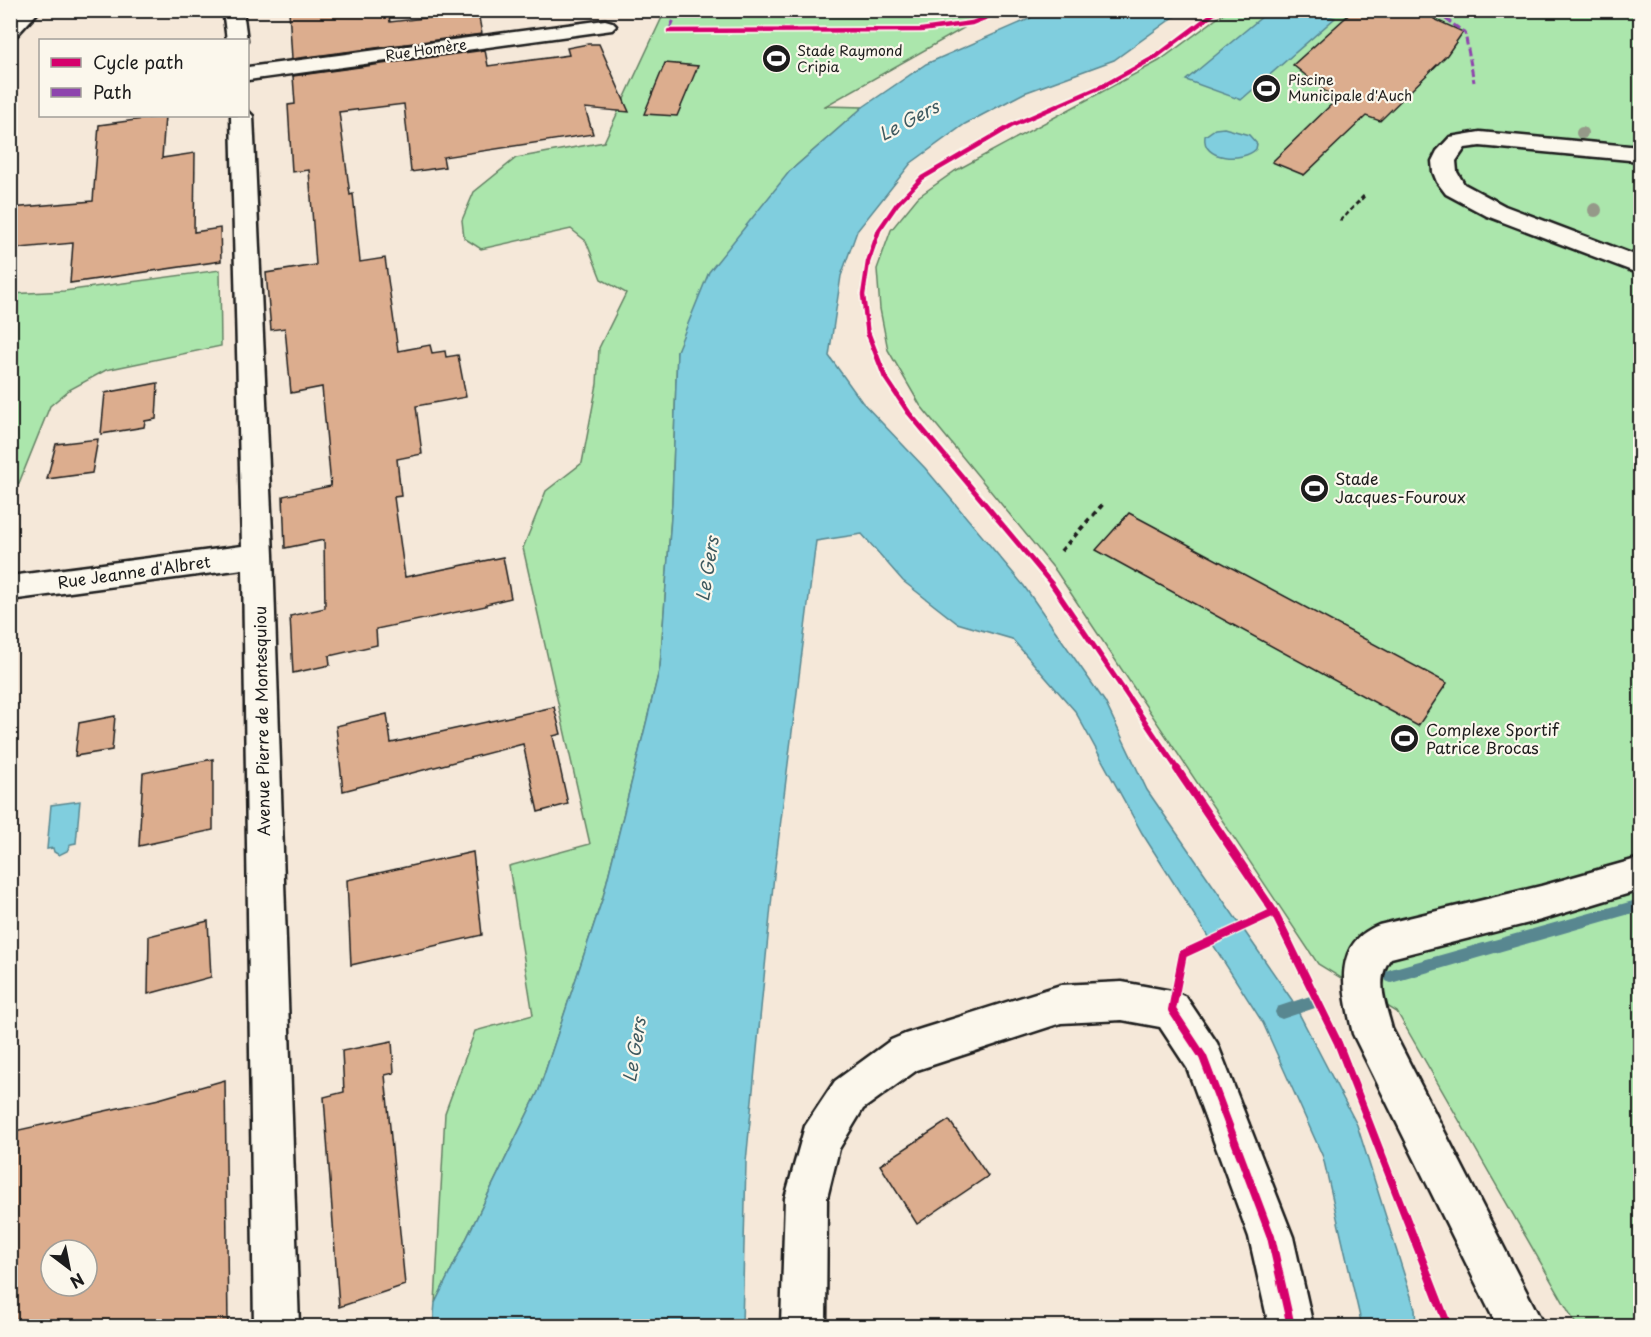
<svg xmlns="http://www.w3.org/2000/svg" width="1651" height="1337" font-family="'Playpen Sans',sans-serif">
<rect width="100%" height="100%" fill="#f5e8d9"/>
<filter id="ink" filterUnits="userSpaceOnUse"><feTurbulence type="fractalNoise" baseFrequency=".0167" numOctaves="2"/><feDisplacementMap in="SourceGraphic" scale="12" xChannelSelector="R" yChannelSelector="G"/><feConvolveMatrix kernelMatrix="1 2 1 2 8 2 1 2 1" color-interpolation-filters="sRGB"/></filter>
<g filter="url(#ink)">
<g fill="#abe6ac" stroke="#648164" stroke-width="1.5">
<polygon points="665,11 994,11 825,106 863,107 789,172 677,351 672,503 660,667 603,897 539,1090 435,1303 445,1113 475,1031 533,1015 509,866 590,844 523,548 546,491 582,463 597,384 599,348 626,293 601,279 586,241 571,229 481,249 464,238 462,220 474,192 516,158 604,142"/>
<polygon points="1227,11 1640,11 1640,1326 1577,1326 1397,1012 1318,964 1056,571 920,405 888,350 880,309 877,269 891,230 918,197 955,171 1159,61"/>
<polygon points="220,270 221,346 106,370 69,390 50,406 19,483 11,484 11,294 64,291"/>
</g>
<g fill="#80cede" stroke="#588790" stroke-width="1.5">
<polygon points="1042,10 1182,11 1114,60 1024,93 965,124 911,163 857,231 841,276 829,356 862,402 925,468 1024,586 1105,702 1147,790 1292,1000 1357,1125 1415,1309 1416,1326 1362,1326 1323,1157 1263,1023 1142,833 1075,711 1012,639 957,623 903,581 862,534 816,541 774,875 746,1162 742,1326 433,1326 435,1303 539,1090 603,897 660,667 672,503 677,351 709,272 789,172 863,107 926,64 1029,19"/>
<polygon points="1269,11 1311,11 1335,18 1241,100 1186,80"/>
<path d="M1224 128 1249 135 1257 144 1256 149C1244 162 1201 161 1205 136L1215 129Z"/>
<polygon points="80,801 76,843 71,844 67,851 59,855 54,852 53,848 47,849 51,805"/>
</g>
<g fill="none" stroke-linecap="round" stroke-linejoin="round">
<g fill="#588790" fill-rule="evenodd">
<polygon points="1640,899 1640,911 1391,983 1386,981 1384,976 1386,971 1391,969"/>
<polygon points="1313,995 1318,997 1320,1002 1318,1007 1282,1019 1277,1017 1275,1012 1277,1007"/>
</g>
</g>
<g fill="#dcad8e" stroke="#1c1c1c" stroke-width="1.5" fill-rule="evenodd">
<polygon points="289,10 388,10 390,22 478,12 482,34 292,59"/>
<polygon points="1354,10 1432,10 1434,19 1463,32 1447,55 1380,121 1366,116 1304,175 1272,162 1336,100 1293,65"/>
<polygon points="588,44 599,44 629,112 585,108 593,134 443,157 445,167 411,172 404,104 339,112 350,195 353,194 360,262 385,258 398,351 430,345 432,353 445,351 446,357 458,355 466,397 416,406 422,454 397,459 401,496 394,497 405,577 503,557 511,598 486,604 486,606 376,629 377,645 329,656 330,665 293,673 290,616 325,608 324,540 285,548 283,496 331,486 322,387 291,393 285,328 271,330 266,273 316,265 309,170 292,172 288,105 295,104 293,76 485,50 488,66 569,55 567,48"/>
<polygon points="665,63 698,66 677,116 644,114"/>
<polygon points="165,116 162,158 195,153 194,232 220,228 221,261 70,283 73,243 10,249 10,208 93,201 99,125"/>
<polygon points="158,383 156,419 145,421 144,427 101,434 105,393"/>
<polygon points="98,439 92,473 47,479 56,444"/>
<polygon points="1129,513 1447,683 1418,726 1096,550"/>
<polygon points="554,707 561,734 553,736 568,804 538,812 523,744 343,791 336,726 387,714 391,743"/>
<polygon points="115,716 112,750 75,756 79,723"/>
<polygon points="213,759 213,830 139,846 143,773"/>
<polygon points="473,852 482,935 351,965 347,880"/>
<polygon points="208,921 211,977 148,994 149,936"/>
<polygon points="392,1041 394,1073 385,1075 405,1285 339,1307 324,1097 344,1092 342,1051"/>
<path d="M225 1080 228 1326H10V1132L159 1099ZM51 1250H87V1286H51Z"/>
<polygon points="949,1120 988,1176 917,1224 880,1165"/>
</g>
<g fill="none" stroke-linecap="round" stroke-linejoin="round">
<defs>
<g id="minor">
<polygon points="18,10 40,10 17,35 10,37 10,18"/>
<polygon points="223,10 243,10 247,40 227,40"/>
<polygon points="605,20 612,22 616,26 612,30 248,80 248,67"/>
<polygon points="248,111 253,116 273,555 299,1326 254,1326 243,569 10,600 10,576 242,546 231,116 248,116"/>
<polygon points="1480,132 1640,147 1640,161 1480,146 1465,148 1456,161 1457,172 1464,184 1505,206 1640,257 1640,274 1487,216 1446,194 1437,182 1433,172 1432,161 1437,151 1450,137"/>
<path d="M1640 858V890L1541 920 1391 958C1374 979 1386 1005 1392 1029L1544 1326H1497L1353 1034C1344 994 1330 944 1379 925L1541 886Z"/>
<polygon points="1122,982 1172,991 1186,997 1217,1043 1293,1237 1313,1326 1269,1326 1249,1237 1187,1068 1160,1027 1122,1020 1061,1023 917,1070 863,1109 839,1149 827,1198 826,1326 781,1326 785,1198 805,1126 835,1081 891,1040 905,1034 1061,985"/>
</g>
</defs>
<use href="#minor" stroke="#1c1c1c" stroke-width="5"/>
<polyline stroke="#1c1c1c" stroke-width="3" stroke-dasharray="4.5 3" stroke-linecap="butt" points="1340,221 1366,194"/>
<polyline stroke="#1c1c1c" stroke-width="4" stroke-dasharray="5 4.5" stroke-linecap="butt" points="1061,551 1103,504"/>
<use href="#minor" fill="#fbf7ec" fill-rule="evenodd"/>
<g stroke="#8e44ad" stroke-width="3" stroke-dasharray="7 3" stroke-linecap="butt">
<polyline points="1442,10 1443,17 1465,33 1474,82"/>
<polyline points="675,31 669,31 678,10"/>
</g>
<defs>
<g id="cycleway-far2">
<polyline points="669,31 921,30 972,23 1005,10"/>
<polyline points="868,335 863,295 868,262 879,230 897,204 922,178 1011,126 1105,85 1157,56 1218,10"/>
</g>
<polyline id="cycleway-far1" points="868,333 885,377 909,413 1051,583 1178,770"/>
<g id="cycleway">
<polyline points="1177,769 1274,912 1338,1043 1448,1326"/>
<polyline points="1274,912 1183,954 1172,1010 1203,1057 1271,1237 1291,1326"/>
</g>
</defs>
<use href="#cycleway-far2" stroke="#fbf7ec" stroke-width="8"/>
<use href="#cycleway-far1" stroke="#fbf7ec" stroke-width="9"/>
<use href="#cycleway" stroke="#fbf7ec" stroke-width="11"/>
<use href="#cycleway-far2" stroke="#d6006c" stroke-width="4.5"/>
<use href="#cycleway-far1" stroke="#d6006c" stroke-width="5"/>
<use href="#cycleway" stroke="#d6006c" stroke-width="8"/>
</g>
<g fill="#959989">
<circle cx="1582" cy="133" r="6"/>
<circle cx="1595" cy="210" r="7"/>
</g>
</g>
<defs>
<symbol id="stadium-disc" viewBox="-11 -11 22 22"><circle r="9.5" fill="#1c1c1c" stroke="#fbf7ec"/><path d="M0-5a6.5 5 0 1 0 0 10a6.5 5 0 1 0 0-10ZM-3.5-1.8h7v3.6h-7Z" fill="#fff"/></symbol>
</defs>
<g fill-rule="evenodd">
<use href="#stadium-disc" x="760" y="42" width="33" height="33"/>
<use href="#stadium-disc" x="1250" y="72" width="33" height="33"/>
<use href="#stadium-disc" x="1298" y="472" width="33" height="33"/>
<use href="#stadium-disc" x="1388" y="722" width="33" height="33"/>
</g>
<g text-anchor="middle" stroke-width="4.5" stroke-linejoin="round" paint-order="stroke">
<g font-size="14" fill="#1c1c1c" stroke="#fbf7ec">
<text transform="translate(426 50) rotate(-8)" y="5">Rue Homère</text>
</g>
<g font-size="14" fill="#1c1c1c" stroke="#fbf7ec" text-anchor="start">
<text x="797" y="56">Stade Raymond<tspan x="797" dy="16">Cripia</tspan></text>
<text x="1288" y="85">Piscine<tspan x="1288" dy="16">Municipale d'Auch</tspan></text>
</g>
<g font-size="16" fill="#1c1c1c" stroke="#fbf7ec" text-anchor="start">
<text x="1335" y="485">Stade<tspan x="1335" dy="18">Jacques-Fouroux</tspan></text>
<text x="1426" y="736">Complexe Sportif<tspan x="1426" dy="18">Patrice Brocas</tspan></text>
</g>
<g font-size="16" fill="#1c1c1c" stroke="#fbf7ec">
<text transform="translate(134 572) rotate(-8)" y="6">Rue Jeanne d'Albret</text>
<text transform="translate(262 721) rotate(-91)" y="6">Avenue Pierre de Montesquiou</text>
</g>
<g font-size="18" font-style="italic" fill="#3f5a60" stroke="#fbf7ec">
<text transform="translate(909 121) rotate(-28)" y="6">Le Gers</text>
<text transform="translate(708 569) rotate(-81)" y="6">Le Gers</text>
<text transform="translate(635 1050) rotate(-81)" y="6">Le Gers</text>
</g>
</g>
<rect width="1651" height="1337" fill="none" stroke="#fbf7ec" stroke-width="36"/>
<rect x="18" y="18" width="1615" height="1301" fill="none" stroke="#1c1c1c" stroke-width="2" filter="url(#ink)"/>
<rect x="39" y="39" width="210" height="78" fill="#fbf7ec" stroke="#a29f99" stroke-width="1.5"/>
<rect x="51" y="58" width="30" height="9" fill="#d6006c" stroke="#a29f99" stroke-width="1.5"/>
<text x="93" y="69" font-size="18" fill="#1c1c1c">Cycle path</text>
<rect x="51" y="88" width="30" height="9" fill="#8e44ad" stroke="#a29f99" stroke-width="1.5"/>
<text x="93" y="99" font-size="18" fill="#1c1c1c">Path</text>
<g transform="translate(69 1268) rotate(148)"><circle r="28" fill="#fbf7ec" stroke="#a29f99" stroke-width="1.5"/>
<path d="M0-4.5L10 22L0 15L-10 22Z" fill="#1c1c1c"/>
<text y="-9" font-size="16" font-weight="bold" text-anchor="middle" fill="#1c1c1c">N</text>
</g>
</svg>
